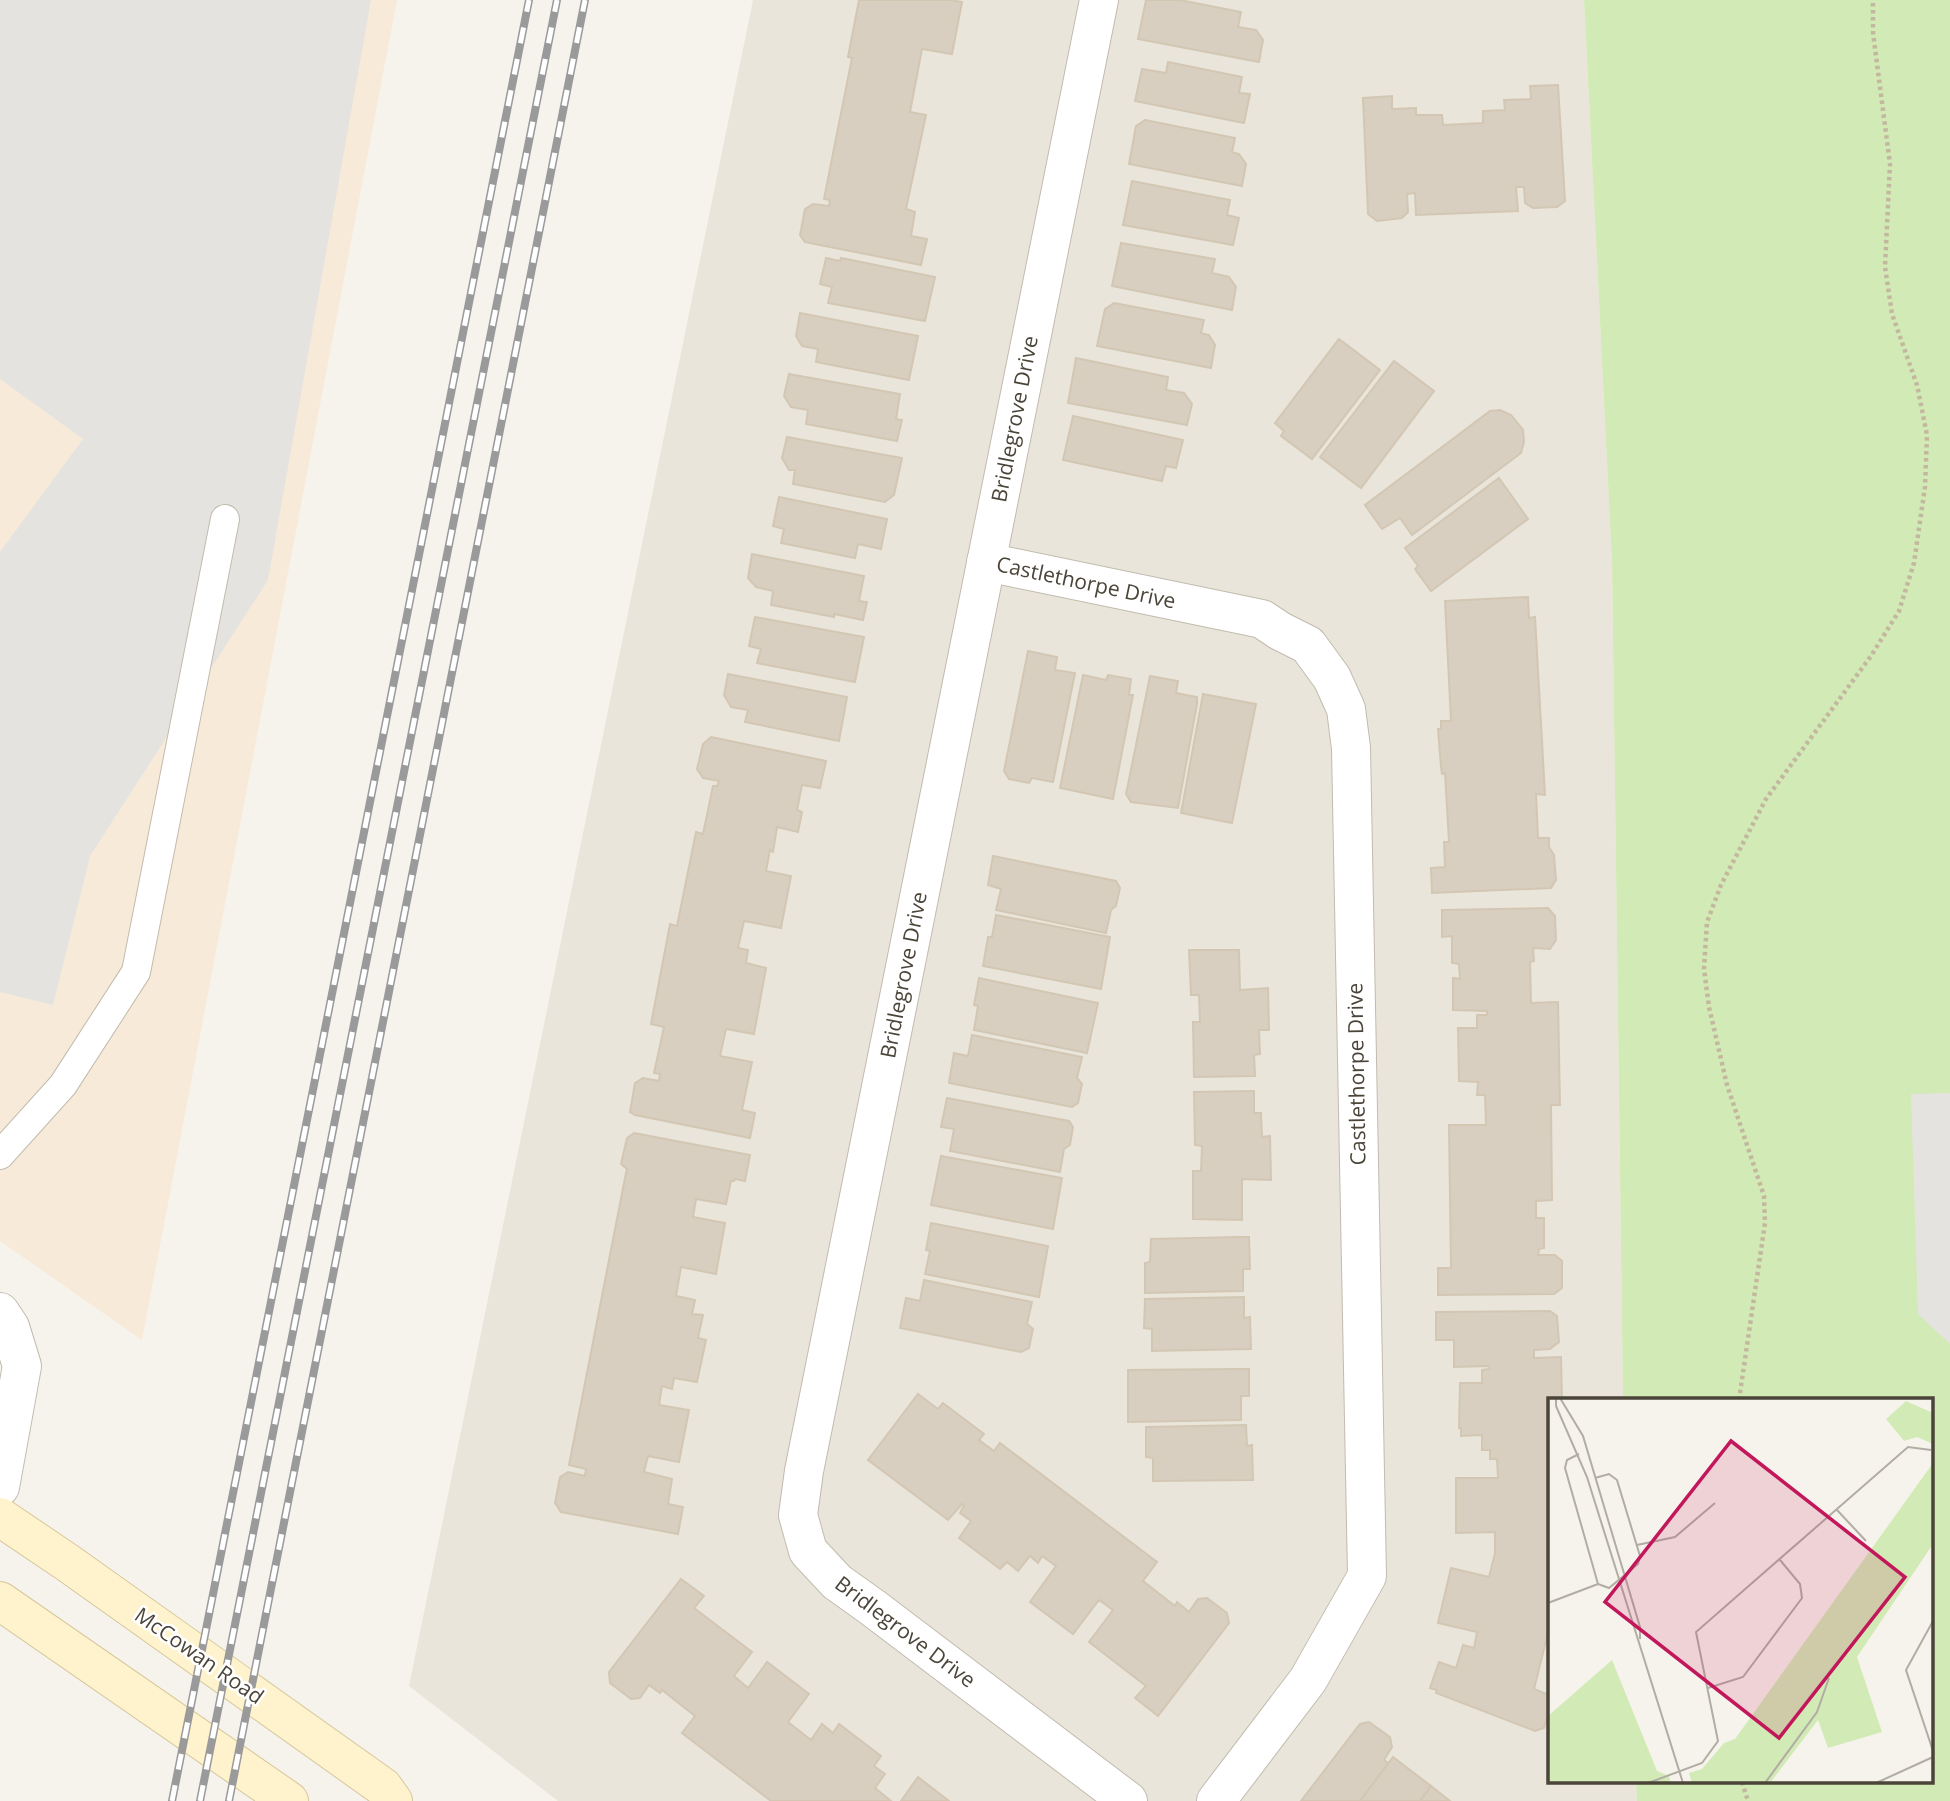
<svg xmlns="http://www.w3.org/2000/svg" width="1950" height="1801" font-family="'Open Sans',sans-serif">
<rect width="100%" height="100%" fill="#f6f3ec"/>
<polygon fill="#eae5da" points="753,0 1584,0 1612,562 1623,1400 1549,1400 1549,1782 1636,1782 1637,1801 558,1801 409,1686"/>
<polygon fill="#f7ead8" points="0,0 397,0 142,1340 0,1241"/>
<polygon fill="#d2eab5" points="1584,0 1950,0 1950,1801 1637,1801 1636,1782 1931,1782 1931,1400 1623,1400 1612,562"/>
<g fill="#e5e3e0">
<polygon points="0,0 371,0 268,580 90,856 53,1005 0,992 0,552 83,439 0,379"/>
<polygon points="1950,1093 1950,1344 1918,1314 1911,1094"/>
</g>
<g fill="#d8cfc1" stroke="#d3c7b4" stroke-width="2">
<polygon points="859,0 951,0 962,2 952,54 922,49 910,112 926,115 906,209 915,212 911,236 927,239 921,265 805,242 800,235 805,209 813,204 829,206 830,200 824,199 852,58 848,57"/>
<polygon points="1146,0 1180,0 1241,12 1238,27 1256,30 1263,40 1259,62 1138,39"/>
<polygon points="1168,62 1242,77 1239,93 1250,94 1244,123 1135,101 1142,69 1166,73"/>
<polygon points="1558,85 1565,201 1557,207 1533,208 1525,203 1524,187 1516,187 1518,211 1416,215 1415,193 1407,194 1408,212 1402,218 1377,221 1368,214 1363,98 1392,96 1392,109 1416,108 1416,115 1442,115 1443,125 1483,123 1483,111 1505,110 1504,100 1531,99 1530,86"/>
<polygon points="1145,120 1235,138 1232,152 1239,154 1246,164 1242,186 1129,164 1136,126"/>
<polygon points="1132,181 1230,200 1227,215 1239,218 1233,245 1123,225"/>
<polygon points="1121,243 1215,259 1212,273 1229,277 1236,287 1232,310 1112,286"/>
<polygon points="826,258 840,261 841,258 935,277 925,321 828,303 832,287 820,284"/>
<polygon points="1114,303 1204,320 1201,333 1209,335 1215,345 1211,368 1097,346 1105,309"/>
<polygon points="800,313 918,336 909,380 816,362 818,349 802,346 796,336"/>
<polygon points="1339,339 1380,370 1312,459 1281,436 1284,431 1275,423"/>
<polygon points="1076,358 1168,377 1166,390 1184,393 1192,404 1187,425 1068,403"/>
<polygon points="1394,361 1434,391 1361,488 1320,457"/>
<polygon points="789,374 900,394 896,419 902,420 897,441 806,424 808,410 791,407 784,396"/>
<polygon points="1500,410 1511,415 1523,430 1524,442 1521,453 1412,535 1400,518 1382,529 1365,505 1490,411"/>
<polygon points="1073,416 1183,440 1176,468 1166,466 1162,481 1063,460"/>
<polygon points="787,437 902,458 894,495 885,502 793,484 795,470 789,470 782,458"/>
<polygon points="1499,478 1528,519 1431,591 1415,569 1418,566 1405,548"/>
<polygon points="779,497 887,519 881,549 858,544 855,558 781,543 784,529 773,526"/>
<polygon points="752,554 864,576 859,601 867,602 863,620 834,614 834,617 771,605 773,591 756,587 748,578"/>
<polygon points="1528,597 1529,618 1535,617 1545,795 1536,794 1538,838 1549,838 1549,847 1554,855 1556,880 1551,888 1432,893 1431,868 1445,867 1444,842 1449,842 1445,773 1442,774 1441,767 1438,729 1441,729 1441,721 1451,721 1445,601"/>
<polygon points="755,617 864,637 855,682 757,663 761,649 749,646"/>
<polygon points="1028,651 1057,657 1055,670 1075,673 1053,782 1032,778 1029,783 1009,779 1004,771"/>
<polygon points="728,674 847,697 839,741 745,722 748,710 731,707 724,695"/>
<polygon points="1083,675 1106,680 1108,675 1131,679 1129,695 1133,695 1113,799 1060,788"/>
<polygon points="1150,676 1178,681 1176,693 1197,697 1197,704 1178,808 1131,802 1126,794"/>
<polygon points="1203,694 1256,704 1232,823 1181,813"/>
<polygon points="711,737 826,761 820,788 802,785 797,810 802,812 798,832 777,827 773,852 770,850 766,871 791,876 781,928 744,921 738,948 748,950 746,963 766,968 754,1034 726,1029 720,1056 752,1062 742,1110 755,1113 750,1138 635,1115 630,1112 635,1083 643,1078 659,1081 660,1074 654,1073 664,1027 651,1024 670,924 677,926 696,832 703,834 713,786 717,786 719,781 703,778 697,769 703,744"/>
<polygon points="993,856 1116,881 1120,888 1116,906 1111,910 1106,933 996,910 1001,889 988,885"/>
<polygon points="1548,908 1555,916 1556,940 1550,949 1533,948 1534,961 1530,962 1531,1003 1558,1002 1560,1105 1551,1105 1552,1200 1536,1201 1536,1218 1544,1218 1544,1248 1539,1249 1538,1255 1555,1255 1562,1261 1562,1288 1554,1294 1438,1295 1438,1268 1451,1268 1449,1125 1486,1125 1485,1095 1477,1095 1478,1082 1459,1081 1458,1028 1477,1028 1477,1015 1487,1015 1487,1011 1453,1010 1453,978 1460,979 1459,964 1452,963 1452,936 1442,937 1442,910"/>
<polygon points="996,915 1110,937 1101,989 983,966 988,937 992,937"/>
<polygon points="1189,950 1239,950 1240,990 1268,988 1269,1030 1259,1030 1260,1054 1254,1055 1255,1076 1194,1077 1193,1022 1200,1022 1199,995 1191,995"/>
<polygon points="979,978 1098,1003 1087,1053 974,1030 978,1006 974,1005"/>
<polygon points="972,1035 1082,1057 1077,1078 1082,1084 1078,1103 1072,1107 949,1083 954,1053 968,1056"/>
<polygon points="1254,1091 1254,1113 1261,1113 1262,1137 1270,1136 1271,1180 1242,1179 1242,1220 1193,1219 1193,1171 1201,1171 1202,1146 1195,1145 1194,1092"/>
<polygon points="947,1098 1069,1121 1073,1127 1070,1145 1064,1149 1060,1172 950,1151 954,1129 941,1127"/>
<polygon points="634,1133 750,1155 745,1181 735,1179 734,1181 731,1181 726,1204 696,1199 693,1217 725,1223 716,1274 681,1267 676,1296 695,1300 692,1314 703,1315 698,1338 706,1340 697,1382 674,1378 672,1389 662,1386 659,1405 689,1410 679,1462 648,1456 644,1472 672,1479 668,1504 683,1507 678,1534 561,1512 555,1503 560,1477 568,1472 585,1476 586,1469 569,1465 625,1178 627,1169 621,1164 627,1138"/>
<polygon points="941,1156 1062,1178 1053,1229 931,1205"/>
<polygon points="931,1223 1048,1246 1039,1297 925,1274 930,1251 926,1250"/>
<polygon points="1240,1237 1249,1237 1250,1269 1243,1269 1243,1291 1145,1293 1145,1263 1150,1262 1151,1239"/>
<polygon points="924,1280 1032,1302 1027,1324 1033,1329 1029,1348 1021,1352 900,1328 906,1298 920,1301"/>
<polygon points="1244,1297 1244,1318 1250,1317 1251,1349 1152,1351 1152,1329 1144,1328 1145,1299"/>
<polygon points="1550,1311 1557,1316 1559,1342 1550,1349 1534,1350 1534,1358 1561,1357 1562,1400 1549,1400 1549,1629 1534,1689 1549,1695 1549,1712 1544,1728 1535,1731 1436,1693 1437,1690 1430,1688 1439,1662 1456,1668 1463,1645 1474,1648 1477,1632 1438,1623 1451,1568 1489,1577 1495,1553 1495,1532 1456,1533 1456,1478 1498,1478 1497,1459 1490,1459 1490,1450 1482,1450 1482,1435 1461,1436 1461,1428 1459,1428 1460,1383 1482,1383 1482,1370 1490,1369 1489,1366 1454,1367 1454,1340 1436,1340 1436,1312"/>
<polygon points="1235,1369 1249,1369 1249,1396 1241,1396 1241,1420 1128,1422 1128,1370"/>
<polygon points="918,1394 938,1409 943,1403 984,1434 979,1440 994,1451 1000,1443 1157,1562 1143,1581 1175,1606 1177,1602 1189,1612 1198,1599 1207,1598 1227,1613 1229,1623 1158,1716 1135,1698 1146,1686 1089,1642 1113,1610 1099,1600 1073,1634 1030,1602 1056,1566 1042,1556 1038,1563 1030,1556 1018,1571 1007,1562 1000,1569 959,1538 971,1521 960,1513 964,1505 962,1504 948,1520 868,1460"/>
<polygon points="1246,1425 1247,1446 1252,1445 1253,1480 1153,1481 1153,1458 1146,1457 1146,1427"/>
<polygon points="681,1579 704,1596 694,1608 752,1652 734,1676 748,1688 767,1662 809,1694 788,1722 811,1740 822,1724 833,1733 839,1724 881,1756 874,1766 885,1774 875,1788 891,1801 771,1801 682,1733 695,1716 662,1690 660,1693 649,1685 640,1698 631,1699 610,1683 609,1672"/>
<polygon points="1369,1722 1390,1737 1392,1747 1384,1760 1389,1764 1360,1801 1301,1801 1360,1724"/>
<polygon points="1393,1757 1431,1786 1420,1801 1360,1801"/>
<polygon points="918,1777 949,1801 901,1801"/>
<polygon points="1431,1786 1450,1801 1420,1801"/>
</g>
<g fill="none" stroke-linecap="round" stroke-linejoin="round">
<defs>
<polyline id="lane" points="0,1155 63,1085 136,972 225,519"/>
<g id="street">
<polyline points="1099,0 804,1471 798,1515 808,1551 837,1582 872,1607 1128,1801"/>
<polyline points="986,562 1262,619 1280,631 1308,645 1332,678 1346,709 1351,748 1367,1576 1308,1680 1216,1801"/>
<polyline points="0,1312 10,1327 22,1366 0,1487"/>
</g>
<g id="secondary">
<polyline points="0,1517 68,1563 383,1787 393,1801"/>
<polyline points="0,1601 289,1801"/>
</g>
</defs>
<use href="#lane" stroke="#c2bbae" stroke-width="30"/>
<use href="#street" stroke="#c2bbae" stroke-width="40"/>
<use href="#secondary" stroke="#d6c79b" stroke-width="40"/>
<g stroke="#c4b79f" stroke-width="4.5" stroke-dasharray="3.5 3.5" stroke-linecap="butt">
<polyline points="1739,1400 1765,1223 1764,1196 1727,1085 1709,1007 1704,969 1707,922 1721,885 1766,799 1871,656 1899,611 1914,563 1925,487 1927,435 1917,385 1892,314 1885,267 1890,164 1873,33 1873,0"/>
<polyline points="1742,1782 1748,1801"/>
</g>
<use href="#lane" stroke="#fff" stroke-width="28"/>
<use href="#street" stroke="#fff" stroke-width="38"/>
<use href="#secondary" stroke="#fff3cd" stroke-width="38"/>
<defs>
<g id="rail">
<polyline points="172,1801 529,0"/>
<polyline points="200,1801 557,0"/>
<polyline points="229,1801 585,0"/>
</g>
</defs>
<use href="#rail" stroke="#9a9a9a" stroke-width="8"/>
<use href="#rail" stroke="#fff" stroke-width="5" stroke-dasharray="16" stroke-linecap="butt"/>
</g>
<g text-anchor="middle" stroke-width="5" stroke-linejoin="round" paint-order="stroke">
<g font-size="21" fill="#4b4439" stroke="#fff">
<text transform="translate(1015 419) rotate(-79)" y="7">Bridlegrove Drive</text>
<text transform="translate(1086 583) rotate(12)" y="7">Castlethorpe Drive</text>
<text transform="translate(904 975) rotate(-79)" y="7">Bridlegrove Drive</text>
<text transform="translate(1357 1074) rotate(-91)" y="7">Castlethorpe Drive</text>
<text transform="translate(905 1632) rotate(37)" y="7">Bridlegrove Drive</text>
<text transform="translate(199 1656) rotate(35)" y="7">McCowan Road</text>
</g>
</g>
<g transform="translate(1548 1398)">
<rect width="385" height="385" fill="#f6f3ec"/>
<path d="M358 3 385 15V46L369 39 356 43 338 21ZM385 65V146L309 259 334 334 280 350 270 322 222 385H144L141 375 154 371 176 345 187 341ZM64 262 109 373 121 378 123 385H0V318Z" fill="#d2eab5"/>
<path fill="none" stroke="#b2ada4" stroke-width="2" d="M8 0V8L39 79 135 385M12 0 35 38 92 229V241M31 56 19 62 17 70 50 186 61 190 90 166 92 158 69 82 61 76 47 80M289 112 318 143M89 147 127 139 167 105M0 205 50 186M385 223 358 272 385 353M160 290 195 279 254 200 252 186 232 162M100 385 154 365 170 343 148 234 360 49 383 52M217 385 269 314 281 280M328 385 385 359"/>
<path fill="#c2185b" fill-opacity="0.15" stroke="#c2185b" stroke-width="3.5" d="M183 43 357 179 231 340 57 204Z"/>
<rect width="385" height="385" fill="none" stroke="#4b4439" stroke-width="3.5"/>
</g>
</svg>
